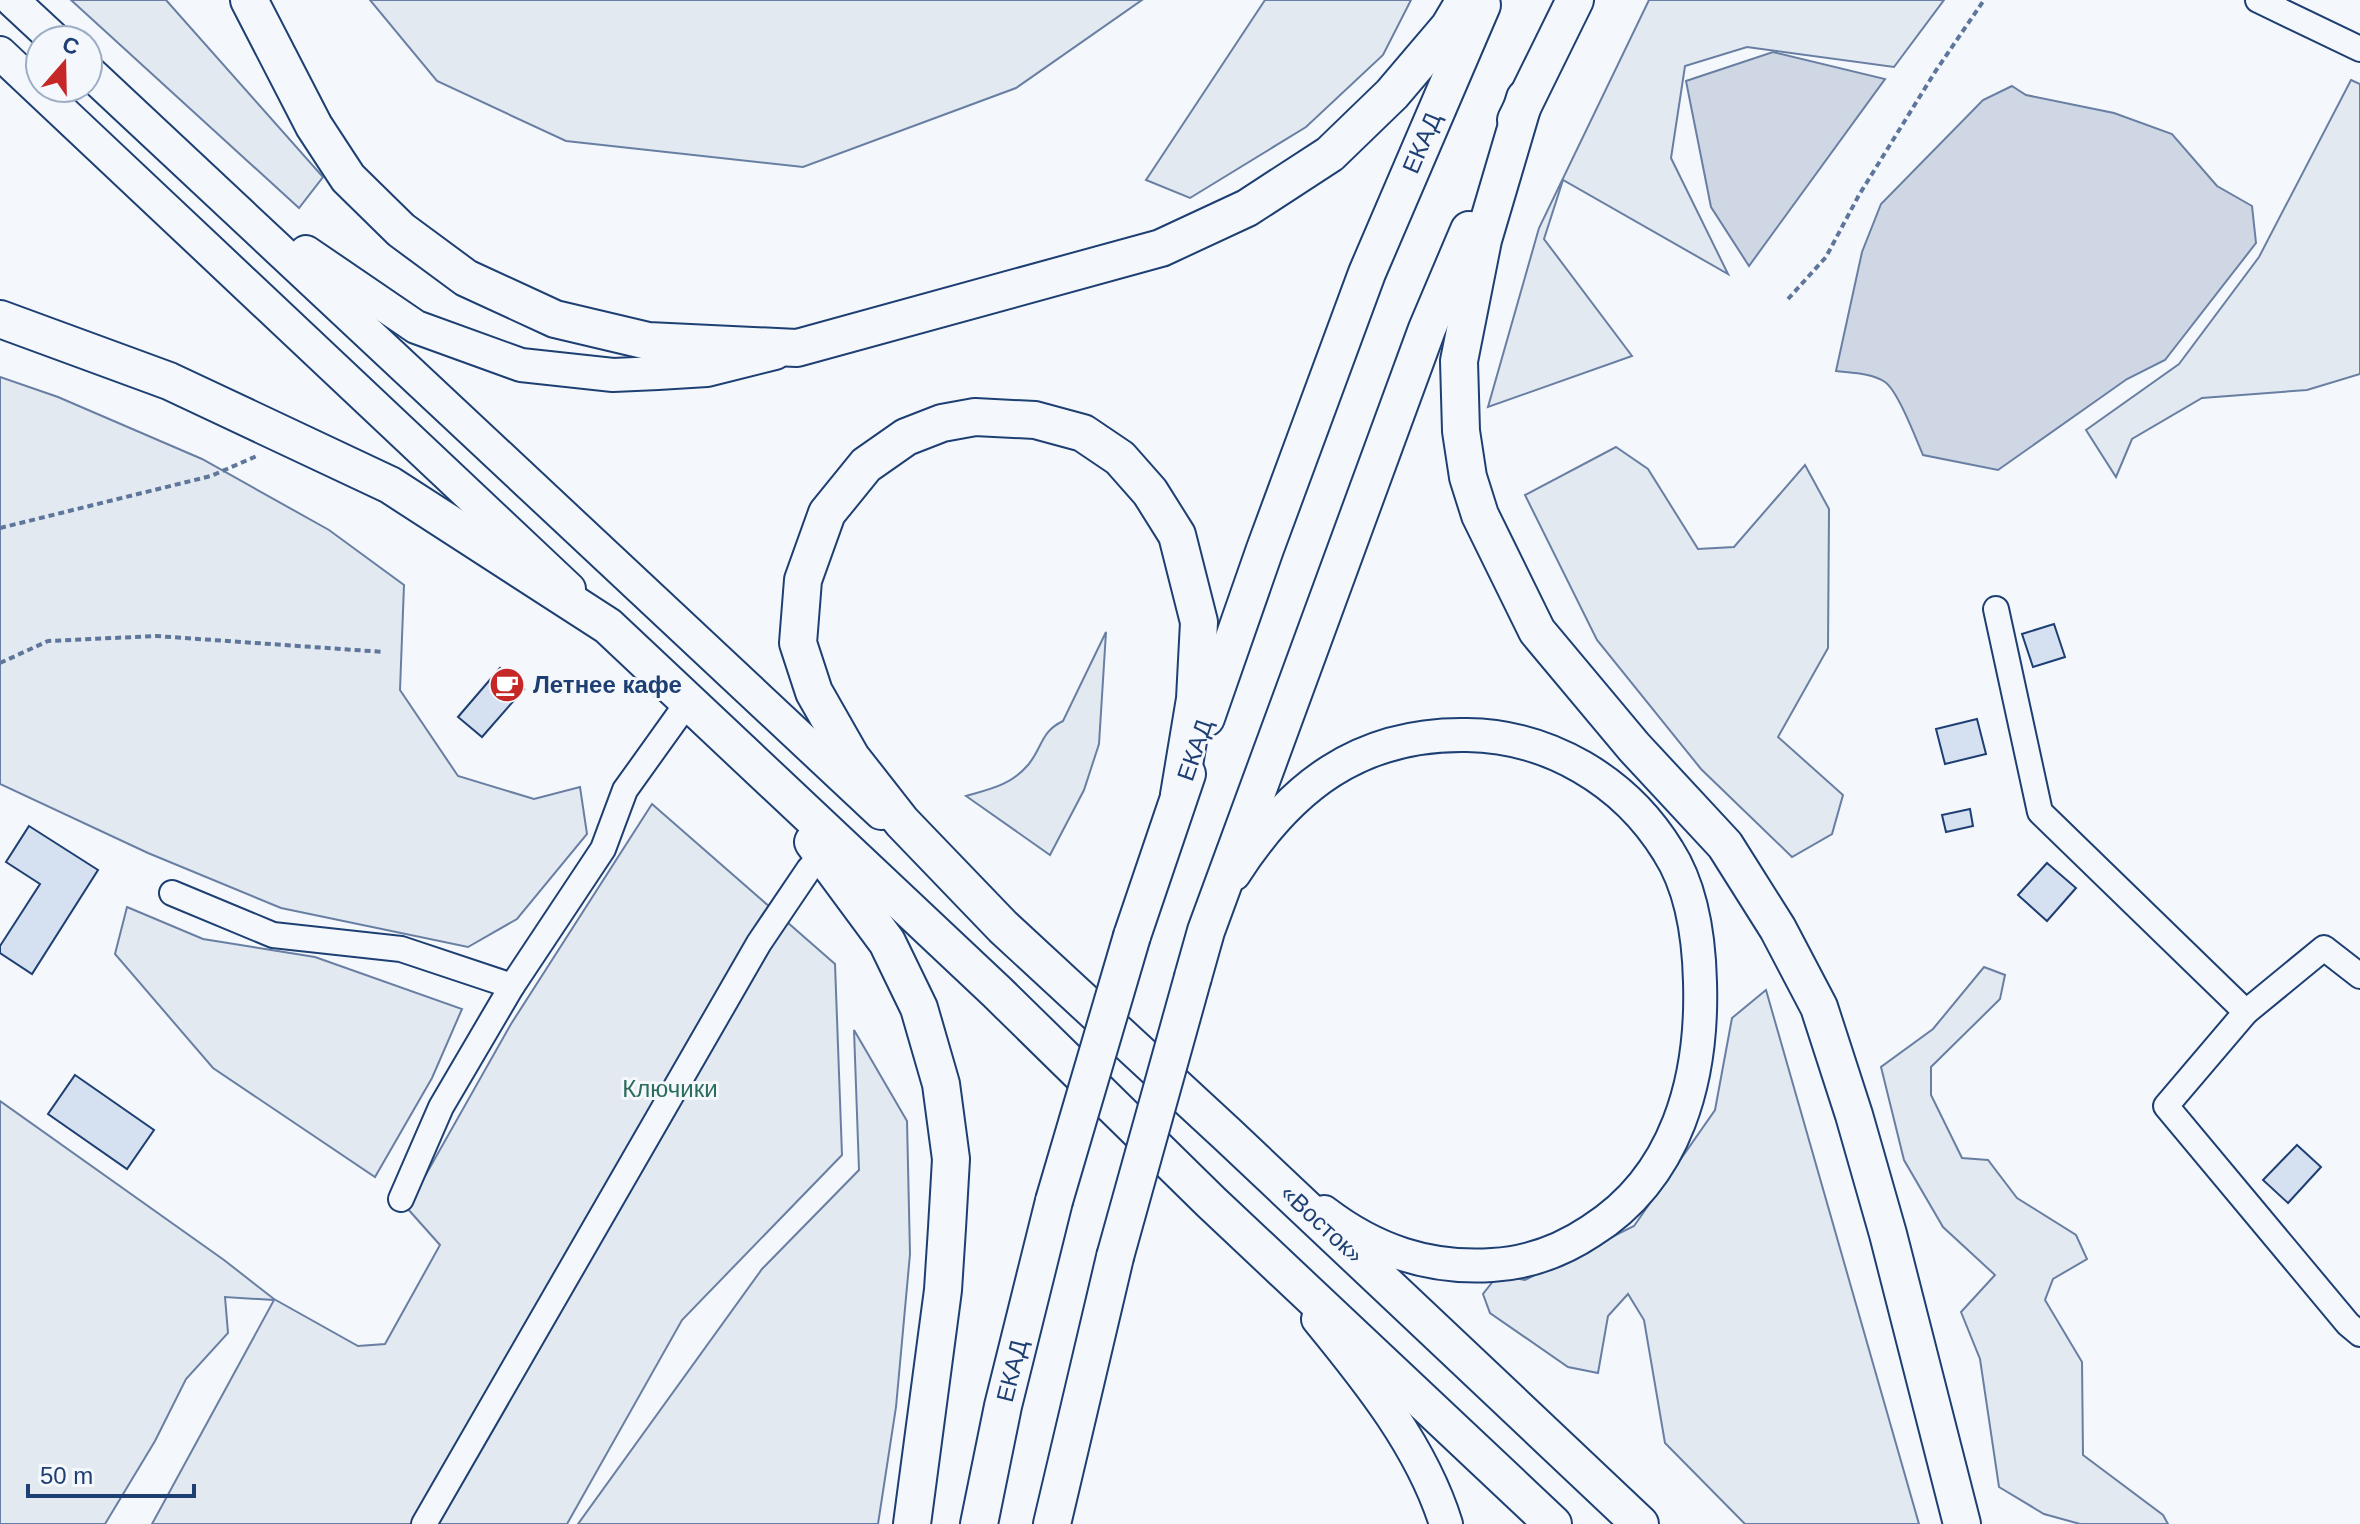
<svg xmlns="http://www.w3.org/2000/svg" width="2360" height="1524" font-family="Helvetica,sans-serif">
<rect width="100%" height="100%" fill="#f4f7fb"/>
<g fill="#e3e9f0" stroke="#687fa3" stroke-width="2">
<polygon points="71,0 166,0 323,177 299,208"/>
<polygon points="370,0 1142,0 1016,88 803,167 566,141 437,81"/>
<polygon points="1265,0 1411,0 1383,55 1306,127 1190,198 1146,180"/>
<polygon points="1649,0 1944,0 1894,67 1747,47 1685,66 1671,158 1728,274 1563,180 1544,239 1632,356 1488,407 1539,228"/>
<polygon points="2351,80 2360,84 2360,374 2307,390 2202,398 2132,439 2116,477 2086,430 2179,364 2259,257"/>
<polygon points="0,377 58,397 202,459 329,530 404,585 400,690 458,776 534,799 580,787 587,834 517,919 468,947 281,908 148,853 0,784"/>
<polygon points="1616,447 1648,469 1698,549 1734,547 1805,465 1829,509 1828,648 1778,737 1843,795 1832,834 1792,857 1701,769 1597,640 1525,495"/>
<path d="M1106 632 1099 744 1084 790 1050 855 966 796C990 789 1011 785 1028 765 1043 747 1040 732 1063 721Z"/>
<polygon points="652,804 835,964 842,1155 682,1320 567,1524 152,1524 274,1300 225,1297 228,1333 186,1379 155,1441 105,1524 0,1524 0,1101 224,1260 274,1299 358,1346 385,1344 440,1245 407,1208 511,1024"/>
<polygon points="127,907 203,939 315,957 462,1009 432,1078 375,1177 213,1068 115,954"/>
<polygon points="1984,967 2005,975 2000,999 1931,1067 1931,1095 1962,1158 1988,1160 2017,1198 2076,1235 2087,1259 2053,1279 2045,1300 2082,1362 2083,1455 2163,1515 2168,1524 2080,1524 2044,1514 1999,1487 1980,1359 1961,1312 1995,1275 1943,1227 1904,1160 1881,1067 1933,1029"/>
<polygon points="1766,990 1919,1524 1745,1524 1665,1443 1644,1320 1628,1294 1608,1316 1598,1373 1568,1367 1490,1313 1483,1294 1498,1275 1525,1280 1634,1226 1715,1110 1732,1018"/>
<polygon points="854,1030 907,1121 910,1254 896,1407 878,1524 578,1524 762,1269 859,1170"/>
</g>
<g fill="#cfd7e4" stroke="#687fa3" stroke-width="2">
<polygon points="1773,52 1885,79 1749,266 1711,207 1686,81"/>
<path d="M2012 86 2026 95 2114 113 2172 134 2217 186 2252 206 2256 243 2165 360 2127 379 1998 470 1923 455C1916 439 1898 391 1885 382 1871 373 1852 373 1836 371L1862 252 1881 204 1983 100Z"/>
</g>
<g fill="#d5e0f0" stroke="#1d3f73" stroke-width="2">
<polygon points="2054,624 2065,657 2033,667 2022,634"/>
<polygon points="500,668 524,689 482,737 458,717"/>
<polygon points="1977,719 1986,754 1945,764 1936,729"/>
<polygon points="1970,809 1973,826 1946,832 1942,815"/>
<polygon points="29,826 98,870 32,974 0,953 0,946 40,884 6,862"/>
<polygon points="2047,863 2076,888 2047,921 2018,895"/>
<polygon points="75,1075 154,1130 127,1169 48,1114"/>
<polygon points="2297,1145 2321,1167 2288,1203 2263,1180"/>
</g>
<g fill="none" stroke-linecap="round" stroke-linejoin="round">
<defs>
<g id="minor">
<polyline points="2258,0 2360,49"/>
<polyline points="1996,609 2040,812 2246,1012"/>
<polyline points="172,893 273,935 401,949 512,986"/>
<polyline points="2360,976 2324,948 2246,1012 2166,1106 2348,1324 2360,1334"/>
<polyline points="401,1199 441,1107 512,986 603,849 625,790 688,702"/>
<polyline points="424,1524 759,943 809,869 831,845"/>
</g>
<g id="major">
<polyline points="12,0 55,40"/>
<polyline points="0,53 569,589"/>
<polyline points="88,71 881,813"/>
<polyline points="306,252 416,327 521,365 613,375 658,373 707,370 775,353"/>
<path d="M1234 874C1290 787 1359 733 1467 735 1549 736 1625 781 1668 851 1692 888 1699 939 1700 982 1703 1079 1677 1177 1591 1231 1561 1251 1528 1263 1492 1265 1429 1269 1375 1251 1324 1212"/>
<path d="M1318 1319C1368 1380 1422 1447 1446 1524"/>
</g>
<g id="highway">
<polyline points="249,0 314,126 348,178 401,230 466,278 555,319 648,341 797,348 1161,248 1247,208 1330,154 1392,94 1449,27 1465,0"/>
<polyline points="1525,98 1483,240 1459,361 1461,431 1468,477 1480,515 1537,631 1634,747 1725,845 1778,929 1819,1007 1854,1115 1888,1234 1962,1524"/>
<polyline points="1516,120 1575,0"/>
<polyline points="0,319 169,381 390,485 608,626 997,992 1211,1202 1553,1524"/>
<polyline points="1206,718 1265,549 1367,273 1482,5"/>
<polyline points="1179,795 1195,699 1199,622 1177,535 1150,492 1120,458 1083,433 1035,420 975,417 942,423 906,437 866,465 827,513 803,580 798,643 814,692 851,757 902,822 1003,927 1228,1135 1640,1524"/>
<polyline points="813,842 887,942 919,1008 941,1084 951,1159 947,1228 943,1290 912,1524"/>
<polyline points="1132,936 1187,774"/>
<polyline points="1193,977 1206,931 1427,329 1469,230"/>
<polyline points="979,1524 1003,1406 1054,1201"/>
<polyline points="1052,1524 1115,1257"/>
</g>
</defs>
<use href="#minor" stroke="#1d3f73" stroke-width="28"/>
<use href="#major" stroke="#1d3f73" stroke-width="36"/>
<use href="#highway" stroke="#1d3f73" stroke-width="40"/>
<g stroke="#5e769c" stroke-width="4" stroke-dasharray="6 4" stroke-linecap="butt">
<polyline points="1788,299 1826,257 1859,195 1935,72 1984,0"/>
<polyline points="0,528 211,476 259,455"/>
<polyline points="0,663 48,641 156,636 384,652"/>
</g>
<use href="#minor" stroke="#f4f7fb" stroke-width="24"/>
<use href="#major" stroke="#f4f7fb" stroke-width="32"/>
<use href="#highway" stroke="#f4f7fb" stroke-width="36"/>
<defs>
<g id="highway-bridge">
<polyline points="1054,1201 1132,936"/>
<polyline points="1115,1257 1193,977"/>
</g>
</defs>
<use href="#highway-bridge" stroke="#1d3f73" stroke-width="40" stroke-linecap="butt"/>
<use href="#highway-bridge" stroke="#f4f7fb" stroke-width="36"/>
</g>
<defs>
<symbol id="cafe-disc" viewBox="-11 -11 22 22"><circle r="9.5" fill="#c62828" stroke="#f4f7fb"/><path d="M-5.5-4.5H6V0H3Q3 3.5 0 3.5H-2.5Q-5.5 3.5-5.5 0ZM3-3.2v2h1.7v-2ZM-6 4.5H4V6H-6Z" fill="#fff"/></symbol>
</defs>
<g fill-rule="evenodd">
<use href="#cafe-disc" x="487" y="665" width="40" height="40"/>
</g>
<g text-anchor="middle" stroke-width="6" stroke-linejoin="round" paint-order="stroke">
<g font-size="24" fill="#1d3f73" stroke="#f4f7fb">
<text transform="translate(1422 143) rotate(-67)" y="8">ЕКАД</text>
<text transform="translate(1195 750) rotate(-71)" y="8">ЕКАД</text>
<text transform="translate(1322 1224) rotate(43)" y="8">«Восток»</text>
<text transform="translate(1012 1371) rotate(-76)" y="8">ЕКАД</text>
</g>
<g font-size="24" font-weight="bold" fill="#1d3f73" stroke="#f4f7fb" text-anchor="start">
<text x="533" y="693">Летнее кафе</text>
</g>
<g font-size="24" fill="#2c6c60" stroke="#f4f7fb">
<text x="670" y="1097">Ключики</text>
</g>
</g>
<g transform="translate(64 64) rotate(20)"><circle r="38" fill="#f4f7fb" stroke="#9eadc5" stroke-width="2"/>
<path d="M0-6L14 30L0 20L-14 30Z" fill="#c62828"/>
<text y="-12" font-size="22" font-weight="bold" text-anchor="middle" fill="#1d3f73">С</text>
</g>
<path d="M28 1484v12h166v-12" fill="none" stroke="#1d3f73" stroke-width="4"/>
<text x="40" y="1484" font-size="24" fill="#1d3f73" stroke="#f4f7fb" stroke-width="6" paint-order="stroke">50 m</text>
</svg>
